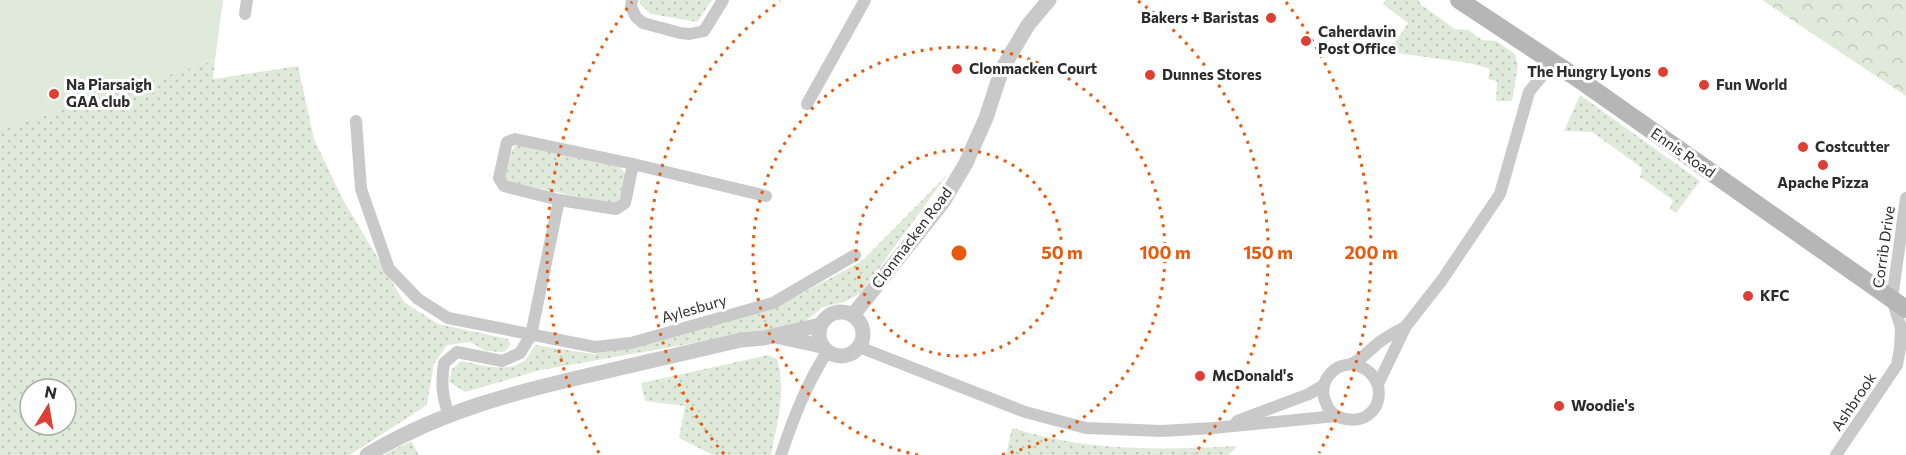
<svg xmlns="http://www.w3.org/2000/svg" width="1906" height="455" font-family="Commissioner,sans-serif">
<defs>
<pattern id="grass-dots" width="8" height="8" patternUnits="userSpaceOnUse" patternTransform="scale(1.5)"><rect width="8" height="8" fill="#e0eada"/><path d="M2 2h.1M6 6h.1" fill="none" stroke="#c0c9bb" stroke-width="1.8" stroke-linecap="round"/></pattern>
<pattern id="park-crowns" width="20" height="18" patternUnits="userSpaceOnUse" patternTransform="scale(1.5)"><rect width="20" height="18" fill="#e0eada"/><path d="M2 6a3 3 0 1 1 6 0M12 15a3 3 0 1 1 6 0" fill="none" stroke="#c0c9bb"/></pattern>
</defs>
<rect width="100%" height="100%" fill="#fff"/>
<g fill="url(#grass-dots)" fill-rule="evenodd">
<polygon points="640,0 712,0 697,22 651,14 640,4"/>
<polygon points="1386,0 1419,0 1420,4 1455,29 1468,30 1482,40 1496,41 1515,54 1518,66 1512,101 1496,101 1497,81 1488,79 1490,69 1469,63 1389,52 1408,23 1383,4"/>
<path d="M215 60 213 79 298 66 314 139 342 198 404 302 438 324 508 339 511 345 504 352 486 351 470 342 447 345 434 364 427 405 350 455H0V129ZM30 389H66V425H30Z"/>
<polygon points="1580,95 1700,181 1676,213 1670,209 1673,200 1640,177 1642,168 1592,132 1564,131"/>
<polygon points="518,144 619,167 626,174 619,200 612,204 510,182 505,177 512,150"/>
<path d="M947 175 861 293 844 302 823 307 802 324 541 370 465 392 449 382 452 369 462 361C481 365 508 373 524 361 529 357 532 350 535 345L593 354 637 347 775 308 862 261Z"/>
<path d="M768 355 777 359C787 391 777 423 771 455H713L679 438 685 406 645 401 641 383Z"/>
<path d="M1012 428C1030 433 1048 438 1066 441 1123 451 1180 449 1237 446L1229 455H1006Z"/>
<polygon points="411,441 419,455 383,455"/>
</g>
<polygon fill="url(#park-crowns)" points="1762,0 1906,0 1906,96"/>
<polygon fill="#e0eada" points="0,0 223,0 215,60 0,129"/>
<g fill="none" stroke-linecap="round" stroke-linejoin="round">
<g stroke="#c9c9c9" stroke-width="12">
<polyline points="632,0 631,7 636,17 643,23 680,33 690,34 704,31 723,0"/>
<polyline points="245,14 247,0"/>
<polyline points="807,104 865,0"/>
<polyline points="356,121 361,189 389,269 418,299 448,318 595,347 631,343 773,303 855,255"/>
<polyline points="559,200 616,209 625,203 633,164"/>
<polyline points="859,347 1025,412 1086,428 1162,431 1213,428 1336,416"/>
<path d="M1352 364C1393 372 1384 426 1346 419 1337 418 1329 412 1326 403 1321 393 1323 381 1331 373 1337 366 1343 366 1351 364 1362 360 1372 347 1381 341 1388 336 1397 331 1405 327"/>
<polyline points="1378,384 1406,326 1442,280 1500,194 1529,92 1553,62"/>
<path d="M449 415C442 397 441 382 444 363L457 352 502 361 520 353 531 335 559 200 504 186 499 178 507 142 515 139 633 164 766 196"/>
<polyline points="1237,421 1309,394 1324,385"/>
<path d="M781 455C793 419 806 385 827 352"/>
<polyline points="1836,455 1897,365 1900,348 1901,328 1892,299 1906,198"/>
</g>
<g stroke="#c9c9c9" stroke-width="15">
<circle cx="841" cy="334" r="22"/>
<polyline points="853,315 943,202 966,163 986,118 1002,69 1028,25 1049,0"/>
<polyline points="776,336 821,346"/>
<path d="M367 455C442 410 519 391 603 372 649 361 695 351 741 340L764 338 820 325"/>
</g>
<polyline stroke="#b6b6b6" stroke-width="18" points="1459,0 1580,80 1906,309"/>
</g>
<g fill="none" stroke="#e8590c" stroke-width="3" stroke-dasharray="3 6">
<circle cx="959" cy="253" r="103"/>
<path d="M918 455A206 206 0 1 1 1000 455"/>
<path d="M724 454A309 309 0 0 1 780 1M1138 1A309 309 0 0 1 1194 454"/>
<path d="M599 453A412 412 0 0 1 632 2M1286 2A412 412 0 0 1 1319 453"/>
</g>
<g fill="#de3e34" stroke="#fff" stroke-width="2">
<circle cx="1271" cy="18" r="6"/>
<circle cx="1306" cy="41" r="6"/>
<circle cx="957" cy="69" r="6"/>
<circle cx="1663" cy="72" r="6"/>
<circle cx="1150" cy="75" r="6"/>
<circle cx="1704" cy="85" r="6"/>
<circle cx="54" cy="94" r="6"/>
<circle cx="1803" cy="147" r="6"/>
<circle cx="1823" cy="165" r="6"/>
<circle cx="1748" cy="296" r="6"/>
<circle cx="1200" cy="376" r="6"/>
<circle cx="1559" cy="406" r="6"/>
</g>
<g text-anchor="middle" stroke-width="6" stroke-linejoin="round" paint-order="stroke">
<g font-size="15" font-weight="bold" fill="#2c2c2c" stroke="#fff" text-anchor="start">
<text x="1259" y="23" text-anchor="end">Bakers + Baristas</text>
<text x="1318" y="37">Caherdavin<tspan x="1318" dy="17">Post Office</tspan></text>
<text x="969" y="74">Clonmacken Court</text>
<text x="1651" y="77" text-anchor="end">The Hungry Lyons</text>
<text x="1162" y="80">Dunnes Stores</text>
<text x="66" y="90">Na Piarsaigh<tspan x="66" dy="17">GAA club</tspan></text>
<text x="1716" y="90">Fun World</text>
<text x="1815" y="152">Costcutter</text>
<text x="1823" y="188" text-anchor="middle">Apache Pizza</text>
<text x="1760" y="301">KFC</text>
<text x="1212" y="381">McDonald's</text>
<text x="1571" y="411">Woodie's</text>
</g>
<g font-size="15" fill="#2c2c2c" stroke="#fff">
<text transform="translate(1683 153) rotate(35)" y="5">Ennis Road</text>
<text transform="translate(912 238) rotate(-53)" y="5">Clonmacken Road</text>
<text transform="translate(1884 247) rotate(-82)" y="5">Corrib Drive</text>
<text transform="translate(694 309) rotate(-16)" y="5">Aylesbury</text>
<text transform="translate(1854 402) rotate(-56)" y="5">Ashbrook</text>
</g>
</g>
<circle cx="959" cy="253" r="9" fill="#e8590c" stroke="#fff" stroke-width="3"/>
<g font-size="18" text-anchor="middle" font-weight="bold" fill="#e8590c" stroke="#fff" stroke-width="6" stroke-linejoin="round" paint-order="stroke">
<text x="1062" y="259">50 m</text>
<text x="1165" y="259">100 m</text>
<text x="1268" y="259">150 m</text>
<text x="1371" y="259">200 m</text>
</g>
<g transform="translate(48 407) rotate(11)"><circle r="28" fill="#ffffff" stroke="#ababab" stroke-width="1.5"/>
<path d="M0-4.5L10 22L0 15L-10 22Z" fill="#de3e34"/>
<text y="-9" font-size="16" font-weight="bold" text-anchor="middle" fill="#2c2c2c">N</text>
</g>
</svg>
